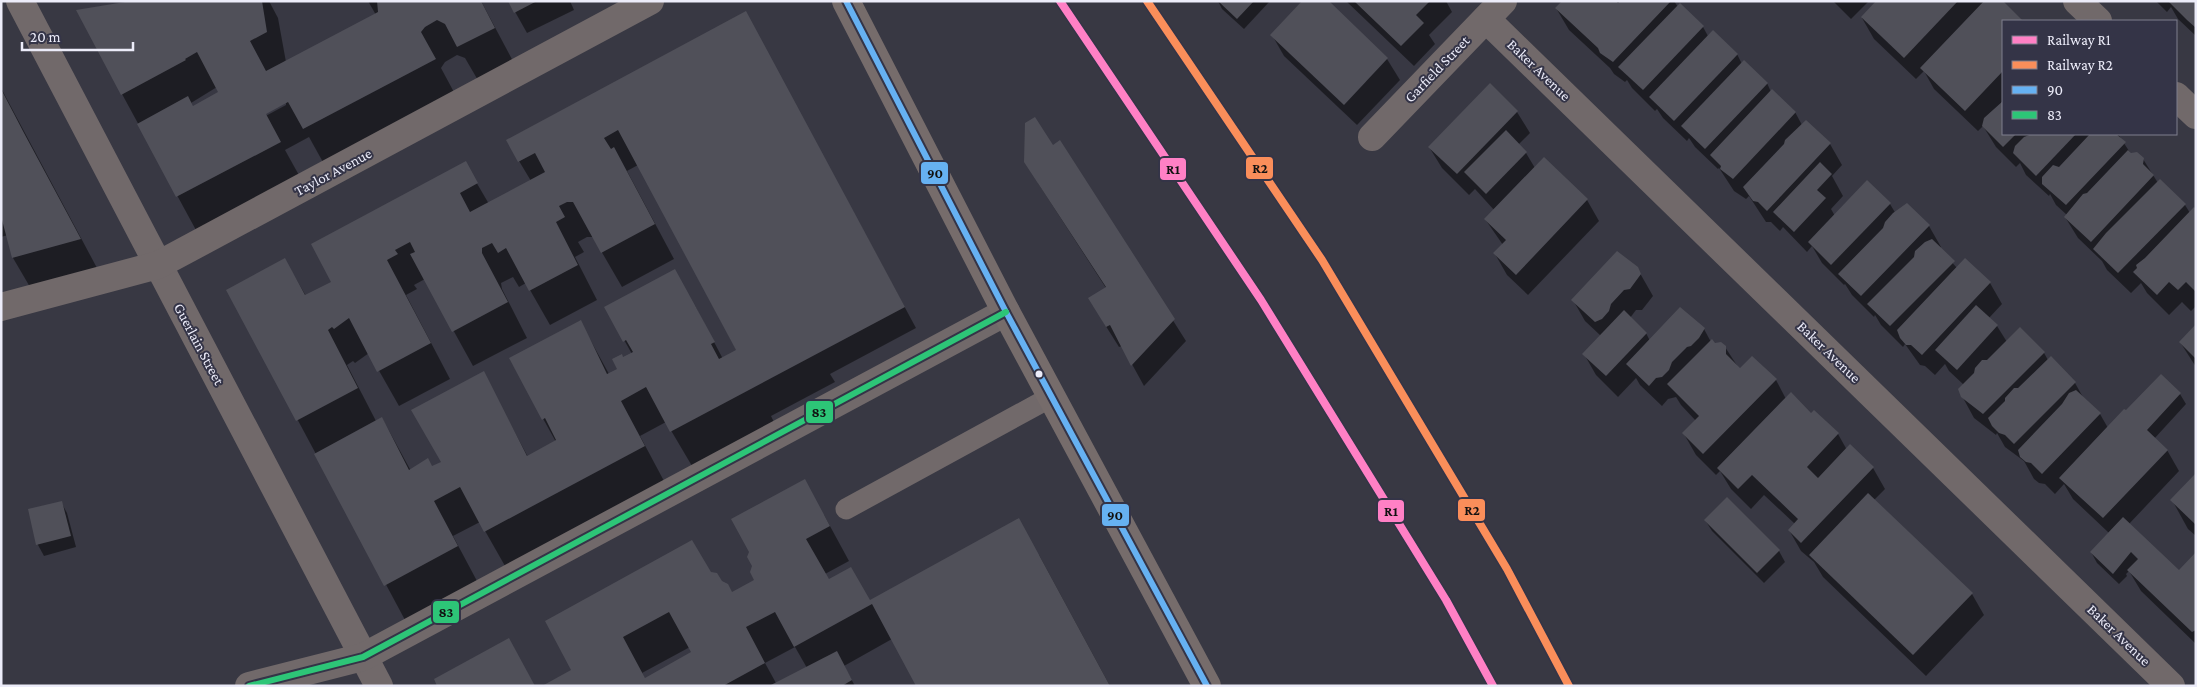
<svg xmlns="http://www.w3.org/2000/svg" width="2197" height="687" font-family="'Crimson Pro',serif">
<rect width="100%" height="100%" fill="#383843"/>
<g fill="#0007" fill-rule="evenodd">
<path d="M139 1H269L278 18 286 62 376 15 368 1H481L514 63 479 82 465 58 457 55 445 62 441 68 455 94 324 164 309 137 285 150 300 177 197 232 122 94ZM217 87 220 93 193 107 191 103ZM286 102V105L262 118 260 116Z"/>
<polygon points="509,1 570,1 574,10 527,33"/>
<polygon points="1218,1 1270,1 1244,29 1222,9"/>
<polygon points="1327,1 1387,59 1400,80 1357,125 1284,56 1272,35"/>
<polygon points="1346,1 1446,1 1452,12 1429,35 1435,44 1414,66"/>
<polygon points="1563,1 1674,1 1678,7 1680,5 1703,27 1708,36 1737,54 1742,64 1767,83 1771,92 1795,112 1802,125 1830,144 1842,165 1832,176 1843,196 1831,209 1835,216 1890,204 1896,214 1907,205 1929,226 1941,247 1940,249 1957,268 1990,283 2002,304 1989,318 1997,326 2007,342 2044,353 2048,360 2051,358 2075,383 2084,399 2100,414 2108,428 2180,394 2186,404 2154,439 2167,450 2179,471 2129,524 2179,572 2196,554 2196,644 2141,591 2129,571 2126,574 2127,576 2119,584 2097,563 2091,552 2109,533 2073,499 2064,484 2055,494 2045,484 2039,483 2034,479 2024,461 2005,447 1997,433 1996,435 1974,418 1962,396 1964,385 1949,371 1945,364 1935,375 1925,366 1920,365 1905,344 1903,347 1881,325 1875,315 1874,317 1852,295 1845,284 1844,285 1822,263 1812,246 1807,252 1783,227 1780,231 1771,222 1766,222 1749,196 1746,199 1734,191 1719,168 1718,169 1695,147 1689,138 1687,141 1663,118 1657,109 1655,111 1632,88 1627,80 1625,82 1614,74 1610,68 1569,30 1556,8"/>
<polygon points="1833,1 1869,1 1851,19"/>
<polygon points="1877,1 2001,1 2022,21 2003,21 2003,134 2118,134 2131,154 2143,159 2158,183 2185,205 2190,213 2196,209 2196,306 2191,311 2182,302 2169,315 2147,293 2141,283 2131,293 2107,270 2102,261 2078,238 2065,217 2067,215 2056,205 2050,194 2049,196 2026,175 2020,163 2016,167 1996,147 1983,126 1978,131 1934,89 1924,71 1916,79 1874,39 1862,18"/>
<polygon points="2156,1 2196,1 2196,36 2178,19 2171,7 2167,12"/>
<path d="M746 13 916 328 830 374 835 382 771 416 774 422 692 466 666 422 640 436 664 481 505 566 480 522 453 536 477 581 405 620 228 290 285 260 306 296 333 282 465 163 489 204 531 181 519 161ZM638 165 737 351 723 359 695 306 606 308 632 354 623 359 618 369 609 374 580 321 510 359 556 442 528 457 483 373 442 462 432 468 411 471 382 418 376 421 347 365 353 361 355 363 369 353 399 406 450 379 406 295 417 289 414 285 425 279 473 366 527 338 502 289 501 283 513 277 519 287 526 283 550 325 597 300 575 257 584 252 578 242 587 237H593L622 287 674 259 627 171Z"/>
<polygon points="1490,85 1517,112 1530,133 1518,145 1526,153 1535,168 1544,158 1587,200 1599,221 1528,295 1507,275 1495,254 1503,245 1485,219 1494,210 1475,189 1469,195 1442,168 1429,147"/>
<polygon points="1,88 97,268 30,287 13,258 8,235 1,237"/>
<polygon points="1060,142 1186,341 1144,386 1122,346 1119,347 1102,320 1106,288 1038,183 1052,147"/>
<polygon points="1637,268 1653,296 1642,310 1636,310 1630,318 1646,333 1650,341 1704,329 1711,342 1725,347 1740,370 1776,380 1786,399 1811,415 1814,411 1838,434 1847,450 1873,468 1885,489 1874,500 1972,594 1984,615 1926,676 1823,577 1814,562 1801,551 1789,530 1795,524 1764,495 1751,509 1731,489 1720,471 1716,475 1696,455 1684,434 1696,421 1681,405 1676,397 1668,399 1662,406 1640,385 1636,378 1618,397 1596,375 1584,354 1601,336 1585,321 1573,300"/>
<polygon points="2196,326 2196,367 2180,342"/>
<polygon points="2196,475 2196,536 2188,529 2172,500"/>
<polygon points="61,502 67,513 76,547 44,556 38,545 29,510"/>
<path d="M824 515 849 561 825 574 829 580 870 601 1039 555 1110 686H918L892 639 844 666 855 686H544L573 670 710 574 732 594 756 581ZM690 647 693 653 645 679 642 673ZM795 647 807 668 776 683 765 663Z"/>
<polygon points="1705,520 1779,551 1785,562 1764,583 1712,531"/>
</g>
<g fill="#505059" fill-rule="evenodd">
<polygon points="131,1 262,1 267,32 250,41 266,71 378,12 377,1 481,1 495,28 457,47 445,24 437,20 425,27 421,32 436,59 303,129 288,102 266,114 281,142 176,197 137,124 188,96 193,106 218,92 197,52 185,59 186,60 121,95 76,10"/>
<polygon points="508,1 537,1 514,13"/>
<polygon points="1218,1 1254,1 1237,19"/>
<polygon points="1302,1 1329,1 1388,58 1344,105 1270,35"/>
<polygon points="1354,1 1430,1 1416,15 1424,23 1401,46"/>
<polygon points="1562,1 1616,1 1618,3 1620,1 1671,1 1613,62 1600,53 1598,48 1555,8"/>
<polygon points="1876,1 1958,1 1904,58 1861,17"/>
<polygon points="1984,1 2003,1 2023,21 2003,21 2003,71 1965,111 1920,68"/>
<polygon points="2168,1 2196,1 2196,28 2187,20"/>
<polygon points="1680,3 1704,26 1643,90 1618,67"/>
<polygon points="746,11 905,307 670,432 646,387 621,401 645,446 484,532 460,487 434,501 458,546 384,586 314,454 382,417 409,470 428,458 432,466 441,462 411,410 484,371 527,456 556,440 545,418 542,420 509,358 581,320 607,374 617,369 612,359 622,354 623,357 633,352 626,340 623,342 604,307 675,269 715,342 711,344 719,359 736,350 618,130 604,138 611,149 614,147 655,224 601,253 573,202 567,202 559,206 565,217 556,222 578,265 529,291 506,248 498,253 492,243 482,248 482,253 508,302 452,332 410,254 415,252 410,242 395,250 398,254 387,260 431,343 377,372 349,318 334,329 332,327 328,330 358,388 296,421 226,290 285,258 305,295 331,282 311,244 466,161 478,183 460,193 470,212 483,205 545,172 535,153 518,162 506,140"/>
<polygon points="1713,30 1738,54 1674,121 1649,97"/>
<polygon points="1744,60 1768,83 1705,149 1681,126"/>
<polygon points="1490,83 1518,111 1457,174 1428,147"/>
<polygon points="1,89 24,133 81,239 12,258 1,216"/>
<polygon points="1772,89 1796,112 1733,179 1720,169 1721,166 1710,155"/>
<polygon points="2003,101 2003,134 2016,134 2003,147 1982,126 1984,118"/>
<polygon points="1035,117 1053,145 1060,140 1175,319 1131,366 1110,325 1106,327 1088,298 1106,287 1024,162 1025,123"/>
<polygon points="1806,120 1831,143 1767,211 1758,202 1753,201 1743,187 1784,144 1785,140"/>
<polygon points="1506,130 1527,152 1486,194 1464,172"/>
<polygon points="2032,134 2076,134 2036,176 2013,153 2015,146 2024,137"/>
<polygon points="2090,134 2116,134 2126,142 2066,205 2042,184 2042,177 2053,165 2059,167"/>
<polygon points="2128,150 2131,153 2137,152 2144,158 2143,164 2154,175 2091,242 2064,217 2083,194 2087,193"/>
<polygon points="1544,157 1588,199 1516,275 1493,253 1506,240 1484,219"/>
<polygon points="1820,162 1832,174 1817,190 1826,198 1794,232 1773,212"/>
<polygon points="2160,179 2186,204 2118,273 2093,249 2106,233"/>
<polygon points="1867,180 1891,203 1831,265 1808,242"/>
<polygon points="1907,203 1930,225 1861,296 1838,274 1883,228 1885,222 1893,213"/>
<polygon points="2194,207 2196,209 2196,292 2186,282 2178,290 2169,282 2157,295 2133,272 2137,268 2136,265 2145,258"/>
<polygon points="1932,239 1955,261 1890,326 1867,304 1914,257 1915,251 1925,242"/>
<polygon points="1617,251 1638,267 1641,274 1630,289 1624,290 1611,304 1609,311 1602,319 1595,322 1571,300"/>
<polygon points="1965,258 1991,282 1922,355 1911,345 1906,345 1900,338 1897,330"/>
<polygon points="1976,305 1998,325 1957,370 1935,350"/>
<polygon points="1680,307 1705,328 1699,338 1691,346 1687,347 1672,362 1669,370 1662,377 1656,378 1649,386 1626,364"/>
<polygon points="1624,310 1647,333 1606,376 1582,354"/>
<polygon points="2196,324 2196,359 2179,342"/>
<polygon points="2020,327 2045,352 1983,414 1961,397 1958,389 1974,373 1975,368 1982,360 1987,360"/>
<polygon points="1712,339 1715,343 1721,342 1726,346 1726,354 1740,368 1752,356 1777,379 1703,454 1682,433 1699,416 1667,384"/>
<polygon points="2051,356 2076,382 2014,444 2005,435 1999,433 1992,426 1988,418 2005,401 2005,398 2014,388 2018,388"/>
<polygon points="2161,374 2181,393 2147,430 2168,450 2103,518 2059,478 2124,409 2126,410"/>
<polygon points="2076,390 2101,413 2042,474 2031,463 2026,462 2020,457 2018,450 2062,404 2069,393"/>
<polygon points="1791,392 1811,413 1814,410 1839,433 1807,467 1818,478 1850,444 1874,467 1801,543 1788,530 1798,519 1752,475 1738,489 1717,468"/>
<polygon points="2196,473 2196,525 2170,500"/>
<path d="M805 479 830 526 806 539 829 579 851 567 870 600 1019 518 1110 686H916L872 604 794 647 775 612 746 627 765 663 723 686H542L571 670 545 621 692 540 711 572 717 573 722 581 728 584 732 592 754 580 750 572 752 566 747 557 749 552 731 519ZM669 612 691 652 645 678 623 637Z"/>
<polygon points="1868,493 1973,593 1913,655 1809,555"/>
<polygon points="1727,497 1780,550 1757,573 1704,520"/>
<polygon points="62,501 71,536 36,545 28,509"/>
<polygon points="2123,517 2179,570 2196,552 2196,630 2192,632 2127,570 2138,559 2131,552 2113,574 2090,552"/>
<polygon points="509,638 535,686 437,686 434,679"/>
<polygon points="837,651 852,680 842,686 769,686"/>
</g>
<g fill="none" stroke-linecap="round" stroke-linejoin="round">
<polyline stroke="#71696a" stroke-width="21" points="846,509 1051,397"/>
<g stroke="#71696a" stroke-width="28">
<polyline points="20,1 379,686"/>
<polyline points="2077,1 2098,21"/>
<polyline points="1486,19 2171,686"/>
<polyline points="2176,96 2196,115"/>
<polyline points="1372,137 1503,1"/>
<polyline points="1,307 158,265 650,1"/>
<polyline points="249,686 363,657 1006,312"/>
</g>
<polyline stroke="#766c6b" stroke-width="28" points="846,1 1006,312 1207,686"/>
<defs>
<polyline id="bus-1" points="846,1 1006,312 1207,686"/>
<polyline id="bus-2" points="249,686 363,657 1006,312"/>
</defs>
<use href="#bus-1" stroke="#343447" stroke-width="10"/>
<use href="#bus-2" stroke="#343447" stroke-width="10"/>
<use href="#bus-1" stroke="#66b1f2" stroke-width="6"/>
<use href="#bus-2" stroke="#2dc577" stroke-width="6"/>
<defs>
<polyline id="rail-1" points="1060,1 1261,300 1446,600 1493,686"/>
<polyline id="rail-2" points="1147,1 1322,260 1507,569 1569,686"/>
</defs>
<use href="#rail-1" stroke="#343447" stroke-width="11"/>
<use href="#rail-2" stroke="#343447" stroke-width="11"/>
<use href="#rail-1" stroke="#ff80c5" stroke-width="8"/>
<use href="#rail-2" stroke="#fa8e5a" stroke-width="8"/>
</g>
<circle fill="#ececf9" stroke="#343447" stroke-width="2" cx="1039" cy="374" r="4.5"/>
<g text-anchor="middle" stroke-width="4" stroke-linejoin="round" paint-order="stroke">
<g font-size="15" fill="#ececf9" stroke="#343447">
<text transform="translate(1437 69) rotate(-46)" y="5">Garfield Street</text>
<text transform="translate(1539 70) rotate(44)" y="5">Baker Avenue</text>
<text transform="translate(333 172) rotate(-28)" y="5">Taylor Avenue</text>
<text transform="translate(199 344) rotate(62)" y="5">Guerlain Street</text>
<text transform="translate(1829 352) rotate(44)" y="5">Baker Avenue</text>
<text transform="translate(2119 635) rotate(44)" y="5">Baker Avenue</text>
</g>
</g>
<g stroke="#343447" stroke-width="2">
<rect x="1245" y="156" width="29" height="24" rx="5" fill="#fa8e5a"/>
<rect x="1159" y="157" width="28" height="24" rx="5" fill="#ff80c5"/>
<rect x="920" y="161" width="29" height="24" rx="5" fill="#66b1f2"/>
<rect x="805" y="400" width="29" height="24" rx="5" fill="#2dc577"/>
<rect x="1457" y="498" width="29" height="24" rx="5" fill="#fa8e5a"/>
<rect x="1377" y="499" width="28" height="24" rx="5" fill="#ff80c5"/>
<rect x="1101" y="503" width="29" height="24" rx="5" fill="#66b1f2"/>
<rect x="432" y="600" width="28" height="24" rx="5" fill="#2dc577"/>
</g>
<g font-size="14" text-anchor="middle" font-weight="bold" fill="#111">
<text x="1260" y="173">R2</text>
<text x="1173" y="174">R1</text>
<text x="935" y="178">90</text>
<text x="819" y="417">83</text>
<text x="1472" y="515">R2</text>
<text x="1391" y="516">R1</text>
<text x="1115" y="520">90</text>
<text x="446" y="617">83</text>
</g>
<rect width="2197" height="687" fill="none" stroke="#ececf9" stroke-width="5"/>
<rect x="2002" y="20" width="175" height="115" fill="#343447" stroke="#7e7e8e"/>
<rect x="2012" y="36" width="25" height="8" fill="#ff80c5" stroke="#7e7e8e"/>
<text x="2047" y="45" font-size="15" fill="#ececf9">Railway R1</text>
<rect x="2012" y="61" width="25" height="8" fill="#fa8e5a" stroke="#7e7e8e"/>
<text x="2047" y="70" font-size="15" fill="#ececf9">Railway R2</text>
<rect x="2012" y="86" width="25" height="8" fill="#66b1f2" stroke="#7e7e8e"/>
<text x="2047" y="95" font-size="15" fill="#ececf9">90</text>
<rect x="2012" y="111" width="25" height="8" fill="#2dc577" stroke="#7e7e8e"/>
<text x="2047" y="120" font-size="15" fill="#ececf9">83</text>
<path d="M22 42v8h111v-8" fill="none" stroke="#ececf9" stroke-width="2.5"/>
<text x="30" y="42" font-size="15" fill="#ececf9" stroke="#343447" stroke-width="4" paint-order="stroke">20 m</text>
</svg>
